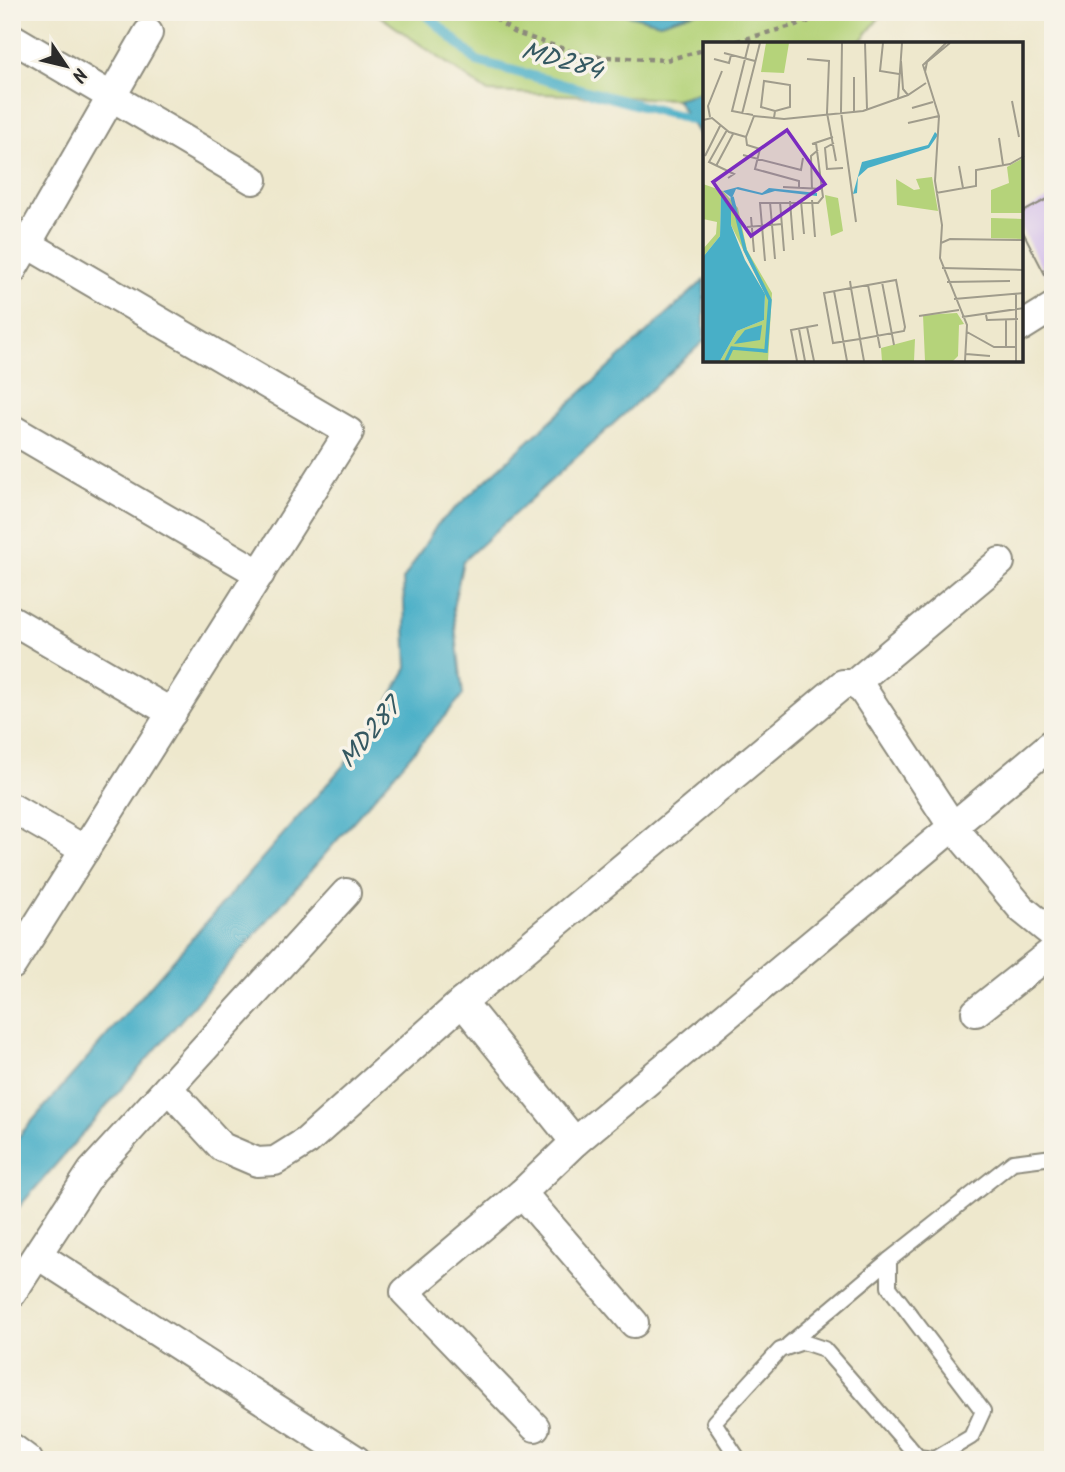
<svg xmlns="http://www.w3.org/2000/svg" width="1065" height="1472" font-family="Kalam,sans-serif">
<rect width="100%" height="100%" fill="#f7f3e8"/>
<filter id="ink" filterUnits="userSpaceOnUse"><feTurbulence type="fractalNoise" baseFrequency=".0143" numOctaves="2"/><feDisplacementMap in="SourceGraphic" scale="14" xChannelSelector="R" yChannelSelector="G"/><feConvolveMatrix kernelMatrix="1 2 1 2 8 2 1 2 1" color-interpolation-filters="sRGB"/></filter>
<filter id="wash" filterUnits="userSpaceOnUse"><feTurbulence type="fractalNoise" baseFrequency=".00686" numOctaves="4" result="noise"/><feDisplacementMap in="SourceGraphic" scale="28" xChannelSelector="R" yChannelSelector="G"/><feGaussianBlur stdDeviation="1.57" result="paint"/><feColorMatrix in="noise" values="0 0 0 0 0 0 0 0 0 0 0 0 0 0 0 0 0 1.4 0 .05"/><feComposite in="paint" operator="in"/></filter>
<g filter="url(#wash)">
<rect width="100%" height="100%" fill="#eee8cd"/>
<polygon fill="#b5d37a" stroke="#707f52" stroke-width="2" points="374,12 617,12 660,23 696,12 884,12 858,44 704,44 704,91 676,99 488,92"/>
<g fill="#48afc7" stroke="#3a6d79" stroke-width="2">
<polygon points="617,12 696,12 660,23"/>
<polygon points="704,91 704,142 676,99"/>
<polygon points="704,280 704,341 463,561 453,608 463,695 12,1215 12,1144 364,742 407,668 403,580 437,525"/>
</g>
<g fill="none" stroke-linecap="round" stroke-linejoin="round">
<polyline stroke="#48afc7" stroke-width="10" points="424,12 477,61 704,123"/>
</g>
<g id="blocks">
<polygon fill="#cdb6ec" points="1053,196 1053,290 1021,228 1021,213"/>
</g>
</g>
<g filter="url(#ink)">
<use href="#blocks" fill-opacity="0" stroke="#8c8a7c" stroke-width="2"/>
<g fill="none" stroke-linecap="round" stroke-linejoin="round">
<defs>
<g id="lane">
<polyline points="788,1345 889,1260"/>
<polyline points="739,1460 714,1422 780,1350 803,1342 824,1349 918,1457 934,1459 971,1437 983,1411 889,1287 889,1260 1013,1162 1053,1157"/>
</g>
<g id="street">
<polyline points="12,38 253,180"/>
<polyline points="12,235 349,432 12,965"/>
<polyline points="12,270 148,33"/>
<polyline points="1021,327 1053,307"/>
<polyline points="12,429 260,574"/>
<polyline points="12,620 172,713"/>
<polyline points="854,684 1000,562"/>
<polyline points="12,808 85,850"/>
<polyline points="462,1002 575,1142"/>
<polyline points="976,1012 1053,951"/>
<polyline points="168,1088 222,1147 257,1162 275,1161 307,1141 462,1002 843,684 854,684 863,690 953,827 1022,909 1053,934"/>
<polyline points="522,1193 634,1323"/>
<polyline points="38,1255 356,1460"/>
<polyline points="12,1293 92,1171 346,893"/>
<polyline points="535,1427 405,1292 522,1193 575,1142 1053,743"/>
<polyline points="12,1448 28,1460"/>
</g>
</defs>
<use href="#lane" stroke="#8c8a7c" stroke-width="18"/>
<use href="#street" stroke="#8c8a7c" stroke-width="32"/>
<g stroke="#8c8a7c" stroke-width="4.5" stroke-dasharray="5 5" stroke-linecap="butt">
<polyline points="488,12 513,32 585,56 666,60 704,50"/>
<polyline points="727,44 817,19 823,12"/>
</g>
<use href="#lane" stroke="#fff" stroke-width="14"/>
<use href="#street" stroke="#fff" stroke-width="28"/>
</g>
</g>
<g text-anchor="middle" stroke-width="7" stroke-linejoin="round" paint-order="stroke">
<g font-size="26" font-style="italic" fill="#355962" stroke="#f7f3e8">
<text transform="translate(562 60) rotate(15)" y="9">MD284</text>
<text transform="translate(369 733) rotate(-50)" y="9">MD287</text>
</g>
</g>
<g transform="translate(703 42)">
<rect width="320" height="320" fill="#eee8cd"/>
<path d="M63 1H86L81 31 58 30ZM320 116V171H288V148L306 141 304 125ZM229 135 235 169 194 163 193 137 211 148 217 147 213 137ZM0 142 20 149 35 166 44 208 69 251 65 319H17L34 289 61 278 62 252 28 183 25 160 18 155 17 194 0 215V207L13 192 14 180 0 177ZM122 153 135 156 140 189 128 194ZM288 176 320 177V197L288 196ZM254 271 261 282 256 283 255 314 250 319H222L220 273ZM212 297 211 319H179L178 306Z" fill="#b5d37a"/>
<path d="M232 90 235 93 226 106 165 126 155 135 154 151 150 152 159 120 225 103ZM35 145 59 151 66 146 114 151V154L72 149 59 153 33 147 29 156 20 149ZM18 154 28 167V183L42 218 62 252 61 278 34 289 17 319H0V215L17 194ZM59 283 57 298 31 302 42 288Z" fill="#48afc7"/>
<path fill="none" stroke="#48afc7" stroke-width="3.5" d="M23 319 29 306 63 309 67 258 42 208 29 155"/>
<path fill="none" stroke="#a09c8c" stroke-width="2" d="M46 1 29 69 50 73M139 1 138 70 153 180M162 1 164 67M180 1 177 29 196 32M243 1 220 23 236 74 232 139 239 183 237 216 264 283 262 319M21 11 52 19M11 17 26 21 28 13M104 17 126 19 124 71 133 119M198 19 200 47 205 53M222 30 224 20 247 1M151 35V69M195 57 199 1M309 59 316 95M209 66 230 60M39 72 57 1M7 75 5 64 19 29M71 76 72 69 87 65V43L61 39 58 65 72 69M0 78 9 76 26 90 43 95 51 74 81 77 160 69 205 53 223 41M205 81 236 74M24 88 6 120 31 132 25 136M43 95 44 103 57 107 52 127 96 139V147M296 96 300 123M131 101 122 106 124 127 140 126M109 102 130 95M40 113 98 128 100 116M2 114 17 84M13 124 30 92M256 124 260 146M80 145 120 147M109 148 108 114 115 108M233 151 273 144V128L307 122 321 114M109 158 112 195M87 159 90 198M98 159 101 192M67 160 72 217M77 160 81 209M48 175 51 210M44 185 79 182M238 201 247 197 321 198M62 219 57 161H115L120 155 113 101M239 226 321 228M147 239 148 246 121 251 130 301 157 297 201 289 202 285 193 238 148 246 157 297 161 319M179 240 191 303M244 240 307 239M165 243 177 306M131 249 144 319M251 257 321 251M283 273 284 278 315 277M216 274 256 268M259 275 321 266M104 285 111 319M96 287 102 319M264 290 291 305H314M303 305V277M263 312 287 314M94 319 88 288 115 283M313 319V252"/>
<path fill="#7b2cbf" fill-opacity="0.15" stroke="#7b2cbf" stroke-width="3.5" d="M84 88 122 142 48 194 10 140Z"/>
<rect width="320" height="320" fill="none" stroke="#2b2b2b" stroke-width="3.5"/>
</g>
<rect width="1065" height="1472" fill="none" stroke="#f7f3e8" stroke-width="42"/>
<g transform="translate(66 66) rotate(125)" stroke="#f7f3e8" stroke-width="5" paint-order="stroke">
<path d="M0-5L12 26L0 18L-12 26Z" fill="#2b2b2b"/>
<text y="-10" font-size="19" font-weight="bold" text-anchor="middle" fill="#2b2b2b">N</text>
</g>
</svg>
